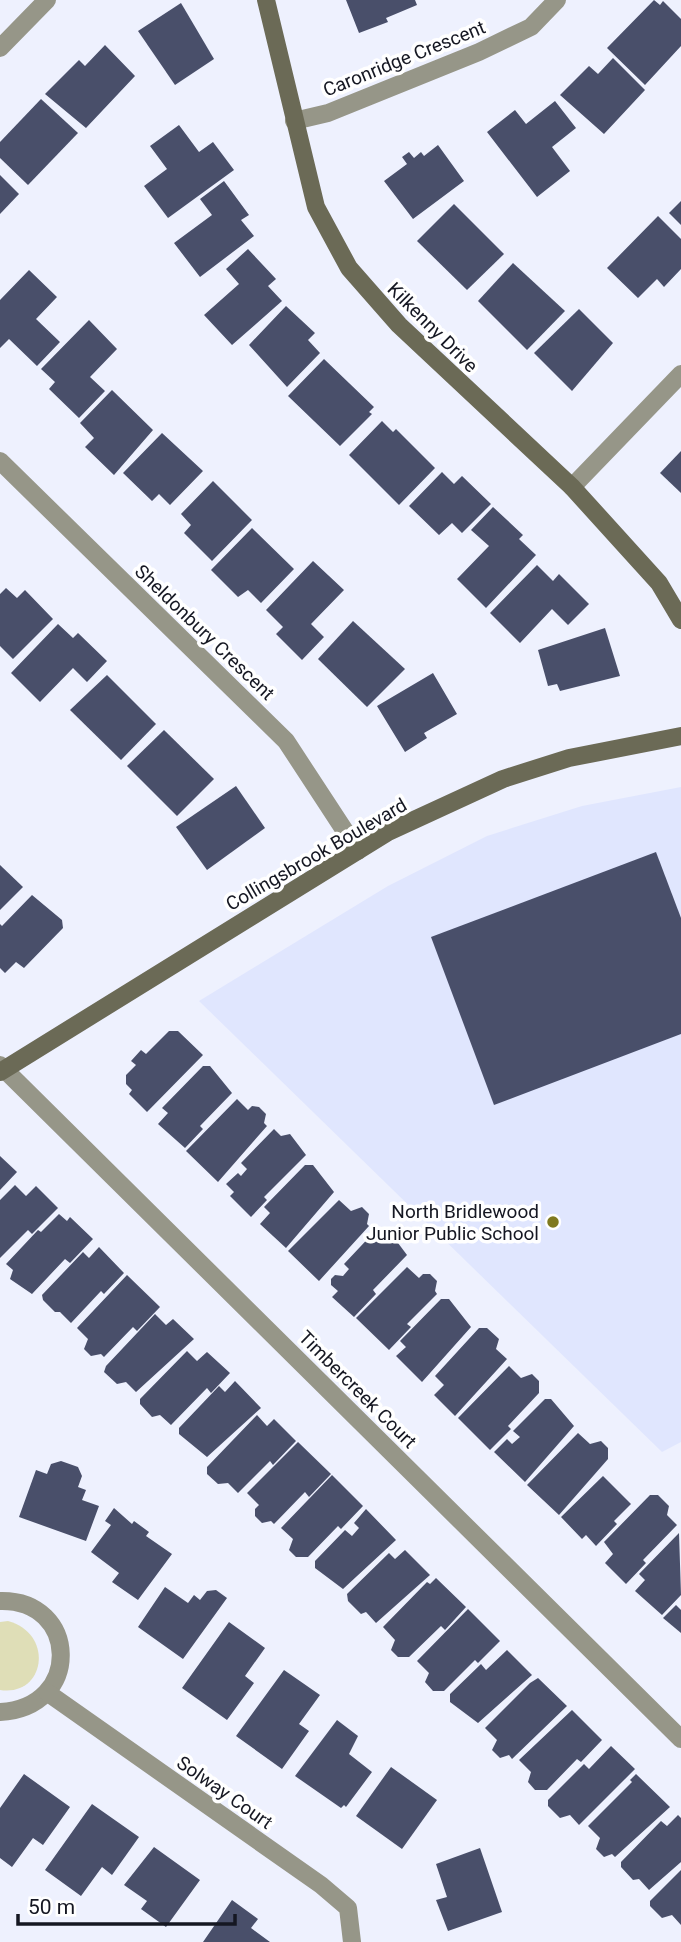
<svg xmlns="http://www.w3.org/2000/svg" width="681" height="1942" font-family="Roboto,sans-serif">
<rect width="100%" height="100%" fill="#eef1fe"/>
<polygon fill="#e0e6fe" points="681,787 681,1442 662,1452 199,1001 388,886 487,836 582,806"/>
<path fill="#dfdeb7" d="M8 1621C55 1634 45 1697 0 1690V1622Z"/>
<g fill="#494f6a">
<polygon points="346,0 415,0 417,5 386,18 388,22 359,33"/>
<polygon points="654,0 660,5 663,1 681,19 681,46 645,85 607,48"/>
<polygon points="181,3 214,59 175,85 138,31"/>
<polygon points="105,45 135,76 86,128 45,94 79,60 85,66"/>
<polygon points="613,58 645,90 604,134 560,95 589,66 598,74"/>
<polygon points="41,99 78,133 28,185 0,158 0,142"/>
<polygon points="555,101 576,128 552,147 570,171 537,197 487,132 515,110 526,124"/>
<polygon points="179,125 199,152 213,142 234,170 168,218 144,186 167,169 150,146"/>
<polygon points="438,145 464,181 413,219 384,181 407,164 402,157 409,152 414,158 421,152 424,156"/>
<polygon points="0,175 19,194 0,214"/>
<polygon points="224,181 249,215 241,220 254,236 200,277 174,243 212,215 200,199"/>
<polygon points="681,201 681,225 669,213"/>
<polygon points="454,204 504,254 467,290 417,241"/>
<polygon points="658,216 681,239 681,269 664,287 657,279 638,298 607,268"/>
<polygon points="248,249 276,279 268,286 282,301 232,345 204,315 239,284 226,269"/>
<polygon points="513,263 565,311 527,350 478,301"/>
<polygon points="29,270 57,297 36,319 60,342 37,366 9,339 0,348 0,300"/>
<polygon points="286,306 315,333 308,340 320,353 287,387 249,345"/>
<polygon points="579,309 613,343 572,391 534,353"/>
<polygon points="89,320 117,349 90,377 105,391 79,418 49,389 55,382 41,369"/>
<polygon points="324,359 374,407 369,412 372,414 340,446 288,396"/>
<polygon points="112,390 153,430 114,475 85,447 94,438 80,423"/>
<polygon points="382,421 393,432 396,429 435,468 399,505 349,455"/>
<polygon points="162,433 203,471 170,505 159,494 152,501 123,473"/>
<polygon points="681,451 681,493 660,473"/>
<polygon points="442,472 454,484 462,476 491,504 462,533 452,523 439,535 409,506"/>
<polygon points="213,481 252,520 212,561 184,533 191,525 181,514"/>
<polygon points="493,507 523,535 519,539 536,555 486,608 457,579 489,546 471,530"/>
<polygon points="252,528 294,569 261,603 248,590 238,597 211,570"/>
<polygon points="313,561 344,590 311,624 324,637 302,660 276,634 283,627 266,610"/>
<polygon points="537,565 553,581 559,574 589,604 568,625 552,609 520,643 490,613"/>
<polygon points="6,588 17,598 25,590 53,619 13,659 0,646 0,594"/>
<polygon points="353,621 405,669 367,707 318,659"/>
<polygon points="58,624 73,638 78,633 107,661 87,682 73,668 40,702 11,673"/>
<polygon points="605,628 620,676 560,691 557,684 548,686 538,650"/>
<polygon points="433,673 457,714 424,733 427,738 405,752 377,706"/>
<polygon points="107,675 156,724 121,760 70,710"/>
<polygon points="164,730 214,779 177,816 127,766"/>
<polygon points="236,786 265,828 207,870 176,827"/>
<polygon points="656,852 681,918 681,1034 494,1105 431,937"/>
<polygon points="0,865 23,887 0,910"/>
<polygon points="32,895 62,920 63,928 24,968 16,962 5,973 0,968 0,924 2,926"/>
<polygon points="169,1031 178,1031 203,1055 147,1112 129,1094 132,1090 126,1084 126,1075 136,1065 131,1061 141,1050 146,1054"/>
<polygon points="203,1066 210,1066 232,1093 200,1126 203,1129 185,1148 158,1124 168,1113 162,1108"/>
<polygon points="237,1099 248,1110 252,1106 259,1107 266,1114 264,1123 267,1126 218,1182 186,1151"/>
<polygon points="274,1129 281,1136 290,1134 306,1155 264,1197 267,1200 251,1217 230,1196 234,1192 226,1184 238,1173 241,1176 247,1169 241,1163"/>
<polygon points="0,1156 17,1172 0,1190"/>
<polygon points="305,1165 313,1165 334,1192 286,1248 260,1224 270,1213 264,1207"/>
<polygon points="15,1185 26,1196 36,1186 58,1208 32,1234 28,1230 0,1258 0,1200"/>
<polygon points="339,1200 351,1211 362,1207 369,1214 367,1224 369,1226 319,1281 288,1251"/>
<polygon points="59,1214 67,1221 70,1217 93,1239 70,1263 65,1259 32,1294 10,1279 13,1270 6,1264 38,1230 41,1232"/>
<polygon points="376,1230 383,1237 392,1235 407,1255 373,1290 376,1294 354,1317 332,1297 338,1291 331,1285 331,1279 335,1275 343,1276 349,1269 344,1264"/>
<polygon points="99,1247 124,1273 104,1294 101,1291 71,1323 60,1312 55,1312 43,1300 42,1295 83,1252 89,1258"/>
<polygon points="407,1267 419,1278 423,1274 430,1274 437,1281 435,1291 437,1294 407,1324 411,1327 389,1350 356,1318"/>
<polygon points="127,1275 160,1307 137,1331 133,1327 104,1357 101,1354 91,1356 84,1349 88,1339 77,1328"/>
<polygon points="441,1299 449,1299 471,1327 422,1382 396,1356 406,1347 400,1341"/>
<polygon points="155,1314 166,1325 173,1319 194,1339 136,1392 126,1382 117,1384 104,1372 106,1366"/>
<polygon points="479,1328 487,1328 499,1339 496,1349 507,1359 455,1416 434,1395 444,1385 435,1376"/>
<polygon points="187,1351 197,1361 207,1352 230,1373 211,1393 207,1388 171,1425 160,1415 152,1417 140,1404 140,1399"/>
<polygon points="509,1366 521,1378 532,1374 539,1381 539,1393 508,1426 511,1429 490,1450 458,1418"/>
<polygon points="235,1381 261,1408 207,1457 179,1434 179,1428 219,1386 225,1392"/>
<polygon points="545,1399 551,1399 574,1426 525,1482 494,1452 507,1439 512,1444 520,1437 513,1431"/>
<polygon points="257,1415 267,1426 274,1419 296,1441 273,1465 270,1461 238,1493 228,1483 218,1484 207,1474 207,1467"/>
<polygon points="578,1433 590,1444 601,1441 608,1448 608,1459 559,1515 527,1485"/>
<polygon points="298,1442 331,1474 309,1497 305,1492 274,1524 271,1521 262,1523 255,1516 255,1509 259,1505 247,1493"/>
<polygon points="61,1461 78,1467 82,1476 78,1487 86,1490 82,1500 99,1506 86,1541 19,1517 36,1470 47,1474 51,1464"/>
<polygon points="332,1475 363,1506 341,1529 338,1526 308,1557 296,1557 289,1550 293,1539 281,1528"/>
<polygon points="603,1476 631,1504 614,1521 617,1524 596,1546 586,1535 582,1539 561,1517"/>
<polygon points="650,1495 658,1495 669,1506 667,1515 677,1525 643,1560 646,1563 626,1584 605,1563 613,1554 604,1542"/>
<polygon points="114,1508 132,1524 134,1521 149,1532 146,1536 172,1554 138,1600 112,1582 119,1573 91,1552 111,1525 105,1521"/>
<polygon points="366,1509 396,1540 343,1589 315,1568 315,1561 345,1530 352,1536 359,1528 354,1523"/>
<polygon points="679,1533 681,1595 662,1615 635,1591 645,1580 639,1574"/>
<polygon points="405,1550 430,1575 376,1623 366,1612 361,1614 348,1601 347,1594 389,1553 395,1559"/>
<polygon points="436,1578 466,1607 445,1630 441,1626 409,1657 398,1657 391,1650 395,1640 383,1627 427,1582 430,1584"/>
<polygon points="165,1587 188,1603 194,1595 200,1600 207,1591 216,1590 227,1598 183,1659 138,1627"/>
<polygon points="676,1605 681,1610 681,1633 663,1618"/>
<polygon points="468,1609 500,1641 478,1663 475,1660 444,1691 433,1691 425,1682 429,1673 417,1661"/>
<polygon points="229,1622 265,1648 245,1676 254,1683 227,1720 182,1688"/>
<polygon points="507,1650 532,1675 478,1723 450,1702 450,1694 481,1664 486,1670"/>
<polygon points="284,1670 320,1695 299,1724 309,1731 282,1769 236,1736"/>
<polygon points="538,1678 567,1706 512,1759 509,1755 500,1758 492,1750 497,1740 485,1728 530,1683"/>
<polygon points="572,1710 602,1740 581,1762 577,1759 547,1790 535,1790 528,1782 531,1772 519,1760"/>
<polygon points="337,1720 358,1736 349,1754 372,1772 346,1807 344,1805 341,1808 295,1776"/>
<polygon points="611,1746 635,1769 579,1825 570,1815 560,1818 548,1806 548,1800 584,1764 589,1769"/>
<polygon points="391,1767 437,1800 402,1849 356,1816"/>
<polygon points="24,1774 70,1807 43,1845 33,1838 12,1867 0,1858 0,1808"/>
<polygon points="636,1774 670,1807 615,1857 612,1854 604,1857 596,1849 600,1838 588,1826 632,1782 630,1780"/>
<polygon points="92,1804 139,1837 112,1875 102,1867 81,1896 45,1870"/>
<polygon points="678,1815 681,1818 681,1862 649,1890 639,1879 633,1880 621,1867 621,1862 661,1821 667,1826"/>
<polygon points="154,1847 200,1880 166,1927 141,1909 147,1901 124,1885"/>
<polygon points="480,1848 502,1912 448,1931 436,1900 447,1897 436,1864"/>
<polygon points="681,1870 681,1925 672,1915 662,1918 650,1906 650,1901"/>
<polygon points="232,1900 258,1919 251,1928 270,1942 203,1942"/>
</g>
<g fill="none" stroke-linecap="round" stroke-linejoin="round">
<g stroke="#969688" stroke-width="18">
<polyline points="0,48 47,0"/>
<polyline points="294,121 328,113 479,52 531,27 557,0"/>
<polyline points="0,461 286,741 358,851"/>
<polyline points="572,487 681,374"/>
<polyline points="0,1065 681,1739"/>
<path d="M0 1601C79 1599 83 1708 0 1712"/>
<polyline points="48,1693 321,1885 348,1908 352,1942"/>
</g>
<g stroke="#6b6a56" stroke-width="18">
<polyline points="266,0 316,207 349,268 399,325 572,487 659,583 681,620"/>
<polyline points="0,1072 388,832 503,779 569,758 681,736"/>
</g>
</g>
<circle fill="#7f791f" stroke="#fff" stroke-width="2.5" cx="553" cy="1222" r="7"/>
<g text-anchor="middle" stroke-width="7" stroke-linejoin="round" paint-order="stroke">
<g font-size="19" fill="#151722" stroke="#fff">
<text transform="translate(404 58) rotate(-22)" y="7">Caronridge Crescent</text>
<text transform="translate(433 327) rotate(45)" y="7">Kilkenny Drive</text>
<text transform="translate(205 632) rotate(44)" y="7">Sheldonbury Crescent</text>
<text transform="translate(316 854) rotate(-30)" y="7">Collingsbrook Boulevard</text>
<text transform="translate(358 1389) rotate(45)" y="7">Timbercreek Court</text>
<text transform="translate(225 1792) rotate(35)" y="7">Solway Court</text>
</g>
<g font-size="19" fill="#151722" stroke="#fff" text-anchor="end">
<text x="539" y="1218">North Bridlewood<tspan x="539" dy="22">Junior Public School</tspan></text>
</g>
</g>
<path d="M18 1914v10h217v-10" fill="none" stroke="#151722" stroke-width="3.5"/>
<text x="28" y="1914" font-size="21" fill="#151722" stroke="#ffffff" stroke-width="5" paint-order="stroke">50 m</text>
</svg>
